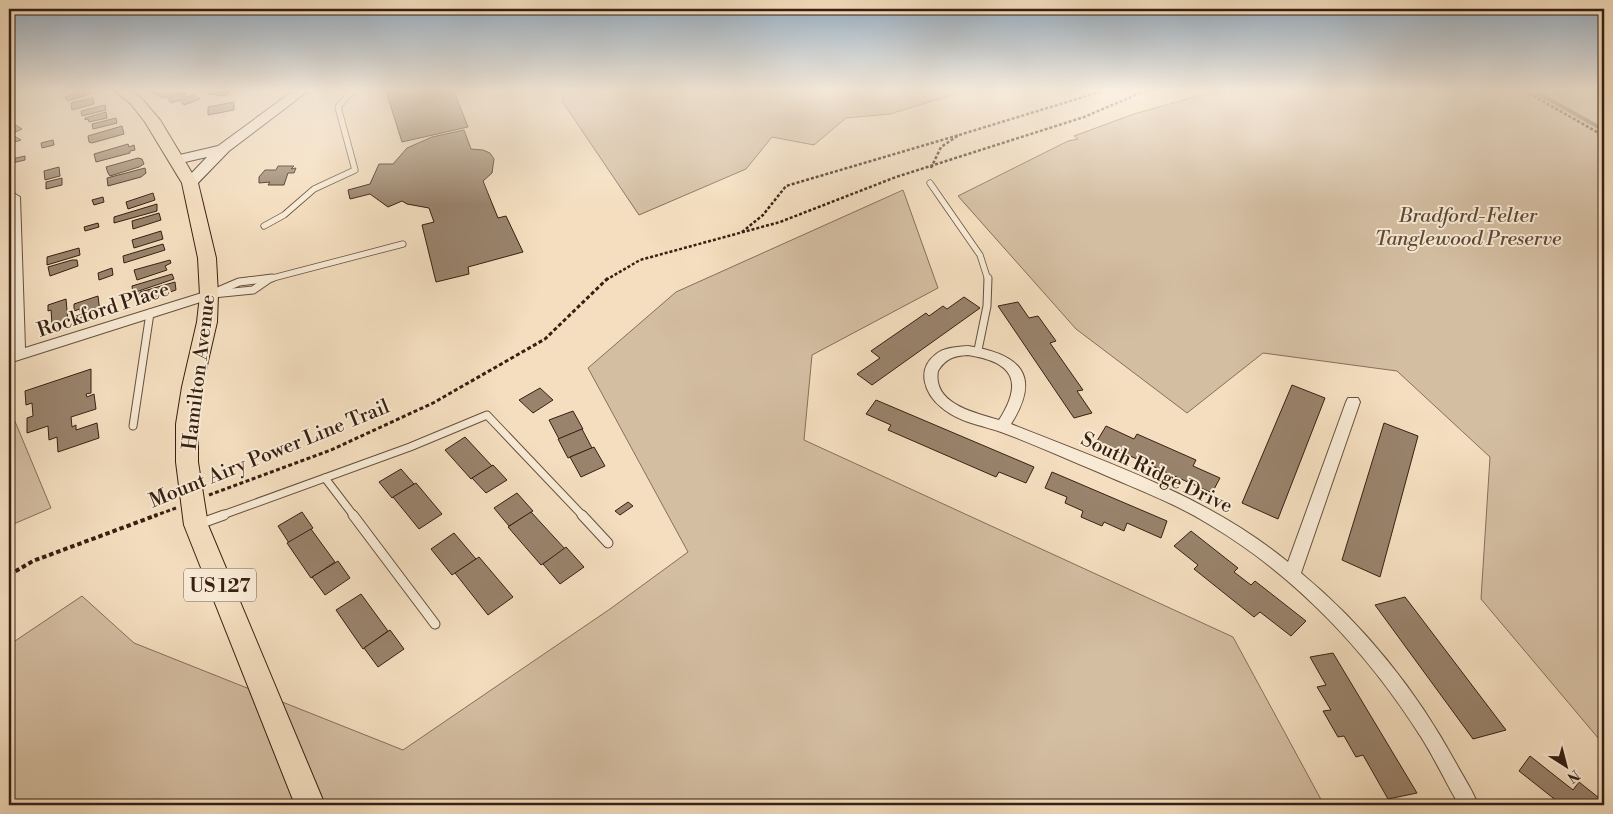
<svg xmlns="http://www.w3.org/2000/svg" width="1613" height="814" font-family="'Libre Bodoni',serif">
<rect width="100%" height="100%" fill="#f4debf"/>
<filter id="stains"><feTurbulence type="fractalNoise" baseFrequency=".004" numOctaves="4"/><feColorMatrix values="0 0 0 0 .2 0 0 0 0 .09 0 0 0 0 .02 0 0 0 .5 -.17"/></filter>
<radialGradient id="worn" r=".72"><stop offset=".6" stop-color="#630" stop-opacity="0"/><stop offset="1" stop-color="#630" stop-opacity=".3"/></radialGradient>
<g fill="#d4bea2" stroke="#866f5a">
<polygon points="564,91 965,91 890,114 846,118 814,145 772,137 746,169 639,215 562,101"/>
<polygon points="1216,91 1604,91 1604,745 1481,599 1490,457 1397,371 1263,353 1187,413 1076,329 958,196 1068,141 1078,139 1074,136 1134,114"/>
<polygon points="903,190 938,288 812,355 804,440 1233,637 1324,805 9,805 9,645 82,596 134,643 403,750 610,609 688,552 588,368 676,292"/>
<polygon points="9,407 51,508 9,526"/>
</g>
<g fill="none" stroke-linecap="round" stroke-linejoin="round">
<polyline stroke="#826b56" stroke-width="4" points="1534,91 1604,130"/>
</g>
<g fill="#99836c" stroke="#372012">
<polygon points="82,91 87,91 89,94 68,101 65,97"/>
<polygon points="151,91 178,91 179,92 162,98"/>
<polygon points="209,91 230,91 225,96 207,94"/>
<polygon points="386,91 454,91 468,127 402,142"/>
<polygon points="184,92 188,97 195,94 200,99 184,105 180,100 171,103 167,98"/>
<polygon points="93,98 94,104 72,110 71,103"/>
<polygon points="234,102 234,110 208,115 208,107"/>
<polygon points="105,105 106,110 82,116 81,111"/>
<polygon points="106,112 107,118 89,122 88,119 85,120 85,118"/>
<polygon points="116,118 117,123 93,129 92,124"/>
<polygon points="14,124 22,129 9,135 9,126"/>
<polygon points="122,126 124,134 92,143 89,142 88,136"/>
<polygon points="464,130 471,149 483,150 490,153 494,159 492,173 483,181 498,218 506,216 523,252 468,267 469,274 436,282 422,225 434,222 429,208 407,204 402,201 388,207 370,194 350,199 348,190 370,184 379,164 393,164 407,148 432,137"/>
<polygon points="14,136 21,140 9,144 9,139"/>
<polygon points="53,140 54,145 42,148 41,143"/>
<polygon points="128,144 129,147 134,145 135,150 130,151 130,153 96,162 94,154"/>
<polygon points="25,156 25,160 12,163 12,159"/>
<polygon points="138,158 142,159 144,164 139,167 110,176 108,173 106,167"/>
<polygon points="278,166 294,166 291,169 296,168 294,173 288,173 284,185 268,185 270,182 259,183 259,177 265,170 276,170"/>
<polygon points="59,167 60,176 45,180 44,171"/>
<polygon points="145,168 146,173 141,177 108,186 107,178"/>
<polygon points="62,178 62,185 46,189 46,182"/>
<polygon points="153,193 155,200 128,209 126,202"/>
<polygon points="103,197 104,202 94,205 92,200"/>
<polygon points="157,204 157,211 114,223 114,217"/>
<polygon points="159,213 161,220 133,229 132,221"/>
<polygon points="98,223 99,227 85,231 84,227"/>
<polygon points="161,231 163,239 134,248 132,240"/>
<polygon points="163,244 165,250 124,263 123,256"/>
<polygon points="79,248 80,255 47,265 47,257"/>
<polygon points="72,260 77,260 78,266 50,276 48,267"/>
<polygon points="170,260 171,263 165,266 167,270 137,280 134,270"/>
<polygon points="112,268 113,275 99,280 98,273"/>
<polygon points="172,274 174,279 133,293 132,286"/>
<polygon points="175,282 176,290 138,303 136,295 140,294 140,292"/>
<polygon points="98,296 100,312 81,318 80,309 74,311 74,304"/>
<polygon points="964,297 980,308 872,385 857,374 880,358 871,351 926,313 929,316 943,306 947,309"/>
<polygon points="66,299 68,322 56,326 56,323 52,324 51,310 48,311 48,305"/>
<polygon points="1018,302 1029,318 1038,316 1056,341 1050,343 1083,390 1077,391 1092,413 1074,418 998,306"/>
<polygon points="91,369 91,393 86,394 87,397 94,394 96,409 71,417 72,427 76,425 76,430 97,423 99,438 58,452 57,437 49,440 48,426 27,433 27,418 33,416 32,403 26,405 25,391"/>
<polygon points="1292,385 1325,398 1278,519 1242,503"/>
<polygon points="540,388 553,400 533,413 519,400"/>
<polygon points="876,400 1034,467 1026,483 999,472 996,477 888,430 891,425 866,414"/>
<polygon points="573,411 583,429 559,439 549,420"/>
<polygon points="1384,423 1418,436 1380,577 1342,560"/>
<polygon points="1106,426 1134,439 1137,434 1196,460 1193,466 1220,478 1212,493 1097,441"/>
<polygon points="582,429 592,448 568,458 558,439"/>
<polygon points="465,437 492,466 471,479 445,450"/>
<polygon points="594,447 605,466 581,477 570,457"/>
<polygon points="493,465 507,480 486,493 472,478"/>
<polygon points="401,469 414,484 392,498 379,482"/>
<polygon points="1052,472 1167,521 1161,538 1127,523 1124,531 1104,522 1102,526 1081,517 1083,511 1065,503 1067,497 1045,488"/>
<polygon points="416,483 442,514 419,529 393,497"/>
<polygon points="517,493 533,511 509,526 494,508"/>
<polygon points="628,502 633,506 620,515 615,511"/>
<polygon points="302,512 313,528 289,543 278,526"/>
<polygon points="531,512 565,549 541,565 508,527"/>
<polygon points="311,529 335,562 311,578 287,543"/>
<polygon points="1191,531 1238,568 1234,572 1251,585 1255,581 1306,621 1291,636 1260,612 1254,617 1194,569 1198,565 1174,546"/>
<polygon points="454,533 476,559 452,575 431,549"/>
<polygon points="566,547 584,567 560,584 543,564"/>
<polygon points="479,557 513,597 488,615 455,573"/>
<polygon points="338,561 350,578 325,595 312,577"/>
<polygon points="361,594 388,631 363,649 336,610"/>
<polygon points="1405,597 1506,730 1473,739 1375,605"/>
<polygon points="390,630 404,649 378,667 364,648"/>
<polygon points="1333,653 1417,793 1388,799 1363,755 1356,757 1344,736 1338,737 1323,711 1331,710 1317,687 1326,685 1310,657"/>
<polygon points="1530,756 1573,790 1579,782 1604,802 1604,805 1562,805 1519,771"/>
</g>
<g fill="none" stroke-linecap="round" stroke-linejoin="round">
<defs>
<g id="lane-far2">
<polyline points="930,183 980,255 988,280"/>
<polyline points="264,226 284,215 314,189 355,170 338,107 352,91"/>
<polyline points="250,280 269,279 403,244"/>
</g>
<g id="lane-far1">
<polyline points="211,294 239,282 272,278"/>
<polyline points="213,294 253,290 269,279"/>
<polyline points="978,350 987,306 988,278"/>
<polyline points="133,426 150,313"/>
<polyline points="325,478 354,516"/>
<polyline points="220,516 410,447 487,415 583,516"/>
</g>
<g id="lane">
<polyline points="353,515 435,624"/>
<polyline points="582,515 608,543"/>
<polyline points="199,524 224,515"/>
</g>
<g id="street">
<polygon points="9,190 20,197 25,348 205,292 213,292 215,295 213,298 9,363 9,353 13,352 11,336 13,311"/>
<path d="M968 346C1020 354 1042 375 1011 424 1106 462 1208 496 1288 562L1346 402 1348 398H1358L1360 402 1301 573C1365 626 1418 693 1457 765 1464 778 1473 791 1478 805H1459C1446 783 1435 759 1421 737 1368 653 1296 576 1210 525 1175 503 1136 489 1098 472 1066 459 1034 444 1001 432 981 425 958 422 941 407 925 394 916 370 935 355 944 347 957 347 968 346ZM968 355C1013 362 1024 381 999 420 976 413 932 404 938 371 946 358 954 356 968 355Z"/>
</g>
<polygon id="secondary" points="293,91 308,91 229,151 195,186 185,186 183,183 185,180 207,157 176,164 171,163 169,160 171,157 218,146"/>
<polygon id="primary" points="115,91 132,91 141,98 160,120 198,183 216,258 218,295 217,322 202,387 198,424 198,462 208,525 325,805 295,805 184,525 176,462 176,424 182,387 197,322 200,295 198,258 182,183 145,122 131,104"/>
</defs>
<use href="#lane-far2" stroke="#66503d" stroke-width="7"/>
<use href="#lane-far1" stroke="#66503d" stroke-width="9"/>
<use href="#lane" stroke="#66503d" stroke-width="11"/>
<use href="#street" stroke="#66503d" stroke-width="2"/>
<use href="#secondary" stroke="#372012" stroke-width="2"/>
<use href="#primary" stroke="#372012" stroke-width="2"/>
<g stroke="#372012" stroke-width="2.5" stroke-dasharray="3 2" stroke-linecap="butt">
<polyline points="1525,91 1604,136"/>
<polyline points="931,168 941,147 959,135 1103,91"/>
<polyline points="742,232 763,215 786,186 959,135"/>
<polyline points="606,280 640,260 780,222 896,177 1084,117 1145,91"/>
</g>
<g stroke="#372012" stroke-width="3" stroke-dasharray="4 2.5" stroke-linecap="butt">
<polyline points="209,495 331,450 433,403 545,339 608,278"/>
<polyline points="154,516 176,508"/>
</g>
<polyline stroke="#372012" stroke-width="4" stroke-dasharray="4.5 3" stroke-linecap="butt" points="9,575 33,561 157,515"/>
<use href="#lane-far2" stroke="#f8ead5" stroke-width="5.5"/>
<use href="#lane-far1" stroke="#f8ead5" stroke-width="7"/>
<use href="#lane" stroke="#f8ead5" stroke-width="9"/>
<use href="#street" fill="#f8ead5" fill-rule="evenodd"/>
<use href="#secondary" fill="#f8ead5" fill-rule="evenodd"/>
<use href="#primary" fill="#f4debf" fill-rule="evenodd"/>
</g>
<linearGradient id="sky" x2="0" y2="1"><stop stop-color="#93abc0"/><stop offset="0.44" stop-color="#faf0e2"/><stop offset="1" stop-color="#faf0e2" stop-opacity="0"/></linearGradient>
<rect width="1613" height="205" fill="url(#sky)"/>
<g text-anchor="middle" stroke-width="4" stroke-linejoin="round" paint-order="stroke">
<rect fill="#f8ead5" stroke="#715d4c" stroke-width="1" x="184" y="568.5" width="72" height="33" rx="4"/>
<g font-size="19" font-weight="bold" fill="#372012">
<text x="220" y="592">US 127</text>
</g>
<g font-size="20" font-style="italic" fill="#5e4836" stroke="#f8ead5">
<text x="1468" y="222">Bradford-Felter<tspan x="1468" dy="23">Tanglewood Preserve</tspan></text>
</g>
<g font-size="20" fill="#372012" stroke="#f8ead5">
<text transform="translate(103 309) rotate(-18)" y="7">Rockford Place</text>
<text transform="translate(198 372) rotate(-83)" y="7">Hamilton Avenue</text>
<text transform="translate(269 453) rotate(-22)" y="7">Mount Airy Power Line Trail</text>
<text transform="translate(1157 472) rotate(25)" y="7">South Ridge Drive</text>
</g>
</g>
<rect width="1613" height="814" fill="none" stroke="#f4debf" stroke-width="30"/>
<rect x="10" y="10" width="1593" height="794" fill="none" stroke="#372012" stroke-width="2.5"/>
<rect x="15" y="15" width="1583" height="784" fill="none" stroke="#372012"/>
<g transform="translate(1566 766) rotate(144)" stroke="#f8ead5" stroke-width="4" paint-order="stroke">
<path d="M0-4L9 19L0 12L-9 19Z" fill="#372012"/>
<text y="-8" font-size="14" font-weight="bold" text-anchor="middle" fill="#372012">N</text>
</g>
<rect width="100%" height="100%" filter="url(#stains)"/>
<rect width="100%" height="100%" fill="url(#worn)"/>
</svg>
